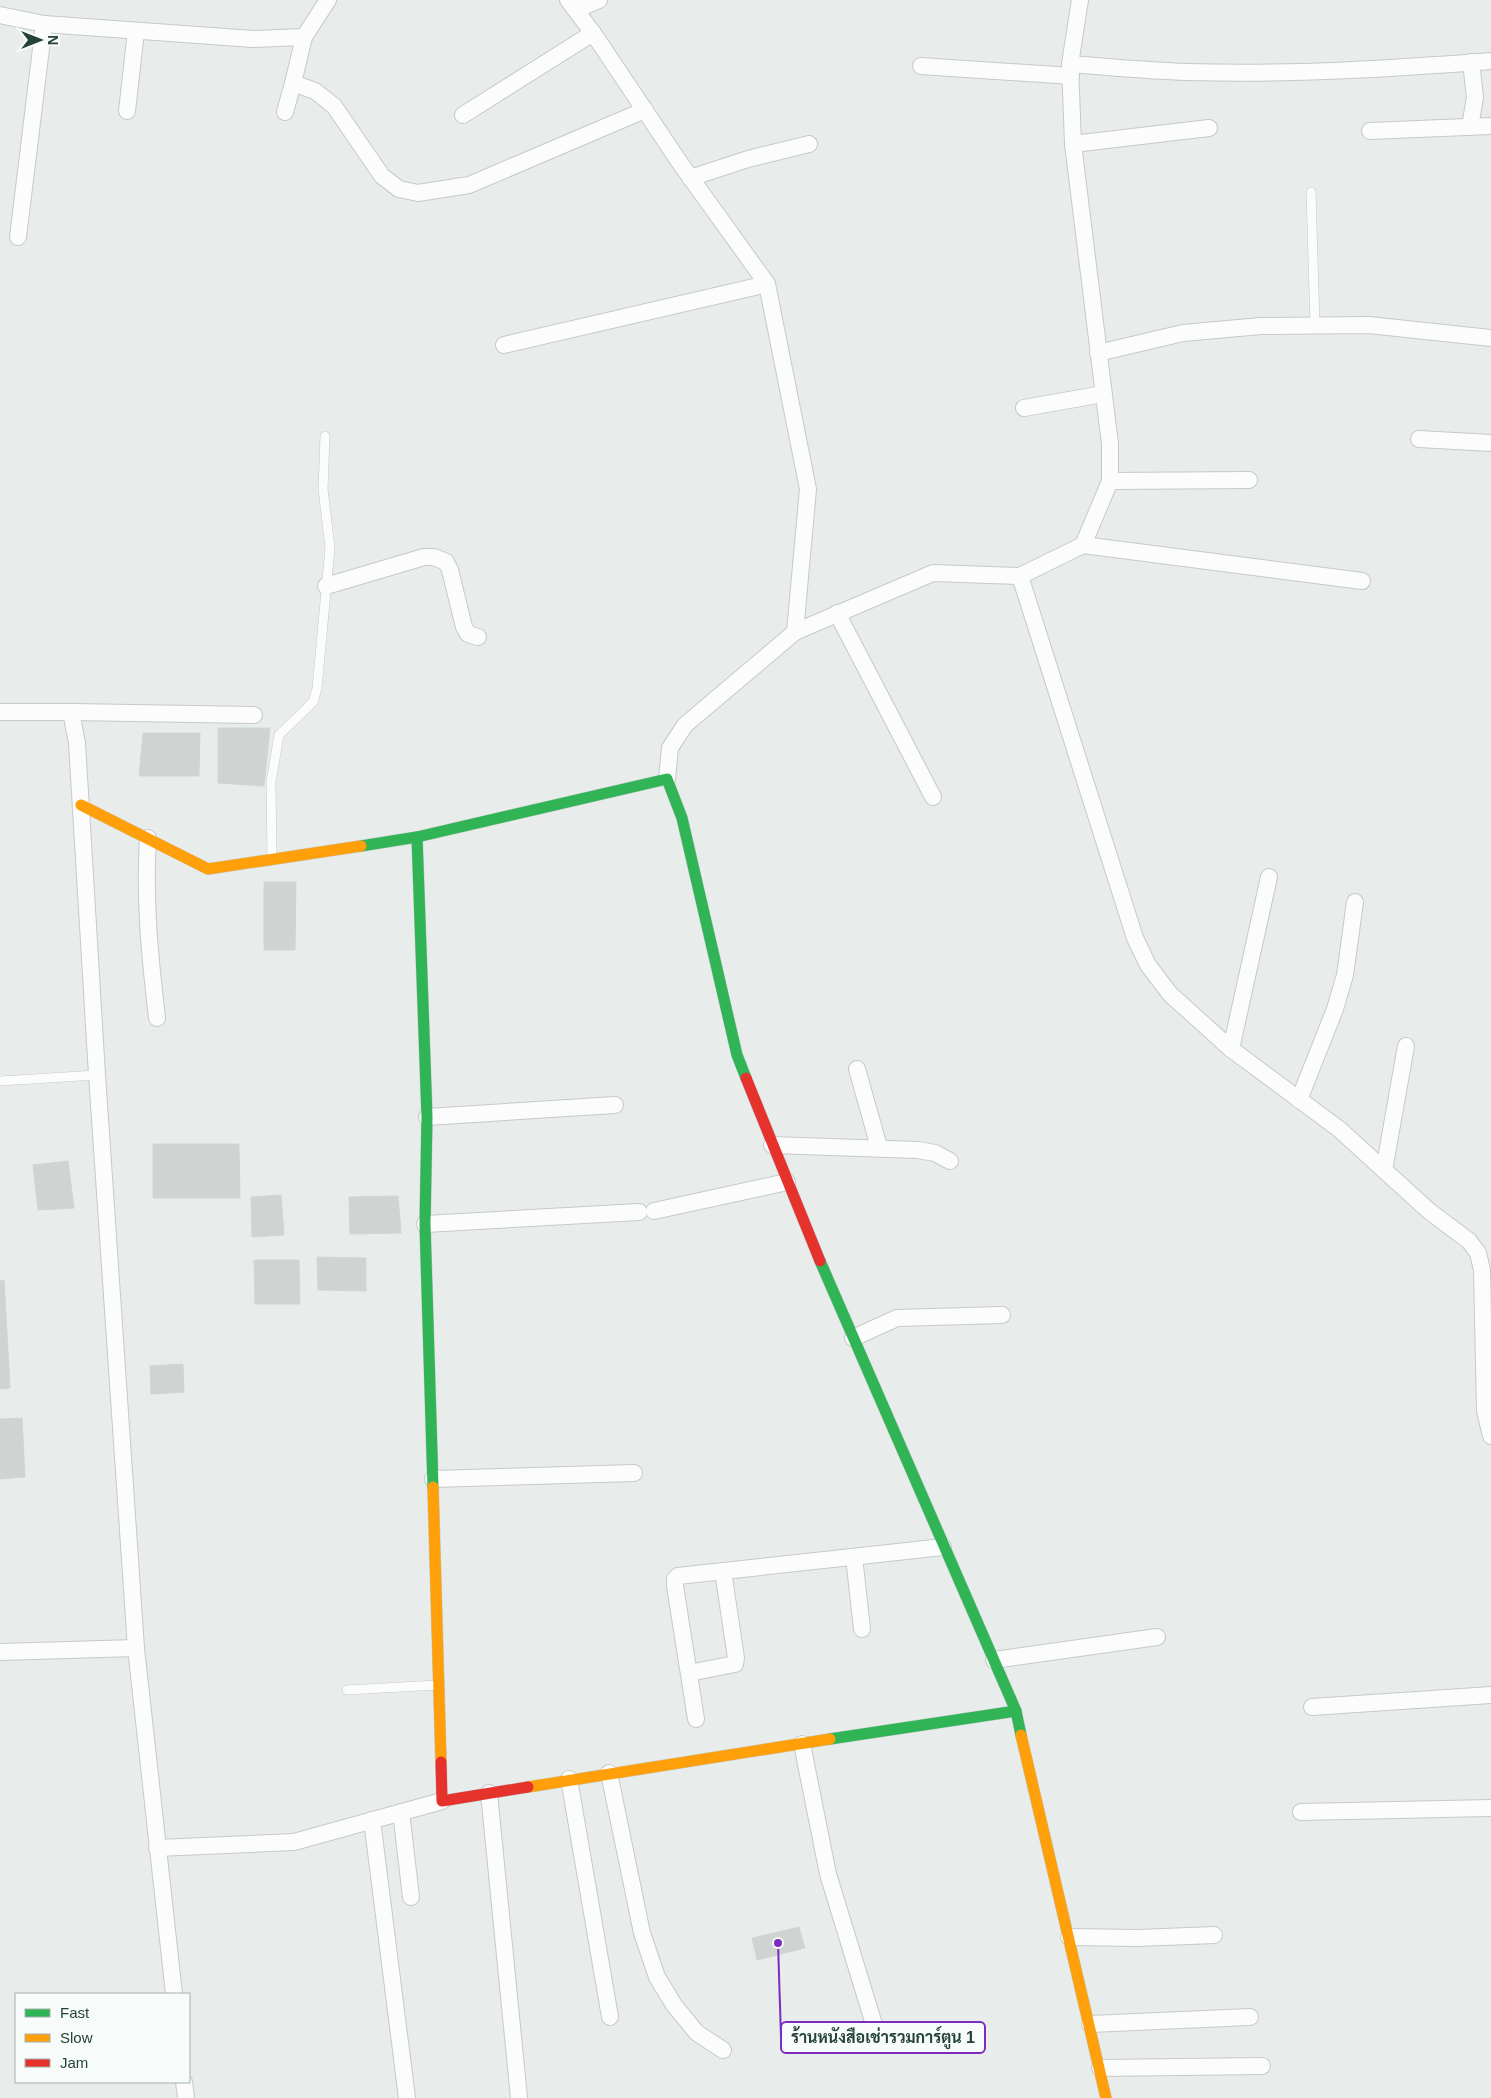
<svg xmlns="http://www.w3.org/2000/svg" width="1491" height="2098" font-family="Arial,Sarabun,sans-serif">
<rect width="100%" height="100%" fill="#e8edeb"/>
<g fill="#cfd4d2" stroke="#d1d6d4">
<polygon points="218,728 270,728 264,786 218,783"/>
<polygon points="143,733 200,733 199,776 139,776"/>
<polygon points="264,882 296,882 295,950 264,950"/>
<polygon points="153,1144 239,1144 240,1198 153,1198"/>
<polygon points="68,1161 74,1208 38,1210 33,1165"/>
<polygon points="281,1195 284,1235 252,1237 251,1197"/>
<polygon points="398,1196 401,1233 350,1234 349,1197"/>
<polygon points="317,1257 366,1258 366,1291 318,1290"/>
<polygon points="254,1260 299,1260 300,1304 255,1304"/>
<polygon points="4,1280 10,1388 0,1389 0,1281"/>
<polygon points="183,1364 184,1392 151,1394 150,1366"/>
<polygon points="22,1418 25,1477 0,1479 0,1419"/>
<polygon points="799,1927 805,1948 757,1960 752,1938"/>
</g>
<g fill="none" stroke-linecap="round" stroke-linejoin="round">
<defs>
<g id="lane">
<polyline points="1311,192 1315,325"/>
<polyline points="272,859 271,782 279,735 313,702 317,688 330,548 323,489 325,436"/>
<polyline points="0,1081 97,1075"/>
<polyline points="347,1690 437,1685"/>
</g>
<g id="street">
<polyline points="568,0 593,33 680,163 767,284 808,489 795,632"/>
<polyline points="576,10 599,0"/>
<polyline points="0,15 44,24 253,39 304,37 328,0"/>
<polyline points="304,37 293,83 315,91 334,106 382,176 399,189 418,193 469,185 645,110"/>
<path d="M1070 64C1109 67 1148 71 1188 72 1289 75 1390 69 1491 61"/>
<polyline points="921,66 1071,76"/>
<polyline points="127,111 136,31"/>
<polyline points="285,112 293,83"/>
<polyline points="463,115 593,33"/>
<polyline points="1470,127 1475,97 1471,62"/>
<polyline points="1370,131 1491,126"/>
<polyline points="1073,144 1209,128"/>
<polyline points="690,178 748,159 809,144"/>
<polyline points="18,237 44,24"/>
<polyline points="504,345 767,284"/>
<polyline points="1098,353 1183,333 1261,326 1369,325 1491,338"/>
<polyline points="1024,408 1103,394"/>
<polyline points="1419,439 1491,443"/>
<polyline points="1110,481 1249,480"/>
<polyline points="1083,545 1362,581"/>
<polyline points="1020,576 1135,938 1148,965 1170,994 1231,1049 1339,1129 1429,1211 1469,1241 1478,1253 1482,1270 1485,1411 1491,1436"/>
<polyline points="326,586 424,557 434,557 446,562 450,570 464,627 468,634 478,637"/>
<polyline points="837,613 933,797"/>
<polyline points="0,712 71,712 77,743 97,1075 136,1648 174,1994"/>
<polyline points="71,712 254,715"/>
<polyline points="667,779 670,748 685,725 795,632 933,573 1020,576 1083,545 1110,481 1110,444 1073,144 1070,64 1080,0"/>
<path d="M148 838C144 899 150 958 157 1018"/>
<polyline points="1231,1049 1269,877"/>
<polyline points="857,1069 879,1147"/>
<polyline points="1299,1100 1335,1009 1345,975 1355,902"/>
<polyline points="427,1117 615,1105"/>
<polyline points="772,1145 918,1150 935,1153 950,1161"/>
<polyline points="1384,1170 1406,1046"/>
<polyline points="654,1211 787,1182"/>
<polyline points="425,1224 639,1212"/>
<polyline points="853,1338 897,1318 1002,1315"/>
<polyline points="433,1479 634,1473"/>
<polyline points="854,1557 862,1629"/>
<polyline points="0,1652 136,1648"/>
<polyline points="994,1660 1157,1637"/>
<polyline points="689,1673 735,1664 736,1658 723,1571"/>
<polyline points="1312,1707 1491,1695"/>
<polyline points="696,1719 675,1586 675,1579 678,1576 943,1547"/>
<polyline points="802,1744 828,1874 880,2044"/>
<polyline points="609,1773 642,1933 657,1977 674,2005 697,2033 723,2050"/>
<polyline points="569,1779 610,2017"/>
<polyline points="489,1793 519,2098"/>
<polyline points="401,1812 411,1897"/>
<polyline points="1301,1812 1491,1808"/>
<polyline points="372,1820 407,2098"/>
<polyline points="157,1848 294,1842 442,1801"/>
<polyline points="1069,1937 1138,1938 1214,1935"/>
<polyline points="1090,2024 1250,2017"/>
<polyline points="1100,2068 1262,2066"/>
<polyline points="184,2082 186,2098"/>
</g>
<g id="fast">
<polyline points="417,837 427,1117 425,1224 433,1487"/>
<polyline points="361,846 417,837 667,779 682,818 737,1055 746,1078"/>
<polyline points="820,1261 1016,1711 1021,1735"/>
<polyline points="830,1739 1016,1711"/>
</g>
<g id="slow">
<polyline points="81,805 208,869 361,846"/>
<polyline points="433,1487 441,1762"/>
<polyline points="1021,1735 1106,2098"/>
<polyline points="528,1787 830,1739"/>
</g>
<g id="jam">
<polyline points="746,1078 820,1261"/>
<polyline points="441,1762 442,1801 528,1787"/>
</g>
</defs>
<use href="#lane" stroke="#c5cac8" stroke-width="10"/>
<use href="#street" stroke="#c5cac8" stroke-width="18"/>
<use href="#fast" stroke="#c3cbc8" stroke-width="12"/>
<use href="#slow" stroke="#c3cbc8" stroke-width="12"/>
<use href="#jam" stroke="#c3cbc8" stroke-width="12"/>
<use href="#lane" stroke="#fcfcfc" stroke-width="9"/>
<use href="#street" stroke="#fcfcfc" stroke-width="16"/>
<use href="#fast" stroke="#30b455" stroke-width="11"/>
<use href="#slow" stroke="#ff9f0a" stroke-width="11"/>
<use href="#jam" stroke="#e5322d" stroke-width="11"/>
</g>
<path fill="none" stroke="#7b2cbf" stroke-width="2" d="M778 1943L781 2037"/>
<circle fill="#7b2cbf" stroke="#f7fbf9" stroke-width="2" cx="778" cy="1943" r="5"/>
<rect fill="#f7fbf9" stroke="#7b2cbf" stroke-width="2" x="781" y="2022" width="204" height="31" rx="5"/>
<g font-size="16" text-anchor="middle" font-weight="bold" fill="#24423a">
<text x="883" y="2043">ร้านหนังสือเช่ารวมการ์ตูน 1</text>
</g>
<rect x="15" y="1993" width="175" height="90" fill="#f7fbf9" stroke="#a3b1ad"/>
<rect x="25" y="2009" width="25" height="8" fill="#30b455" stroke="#a3b1ad"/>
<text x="60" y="2018" font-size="15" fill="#24423a">Fast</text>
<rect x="25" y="2034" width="25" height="8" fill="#ff9f0a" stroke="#a3b1ad"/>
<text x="60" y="2043" font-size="15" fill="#24423a">Slow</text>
<rect x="25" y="2059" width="25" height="8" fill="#e5322d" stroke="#a3b1ad"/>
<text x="60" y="2068" font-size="15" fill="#24423a">Jam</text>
<g transform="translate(40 40) rotate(90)" stroke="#f7fbf9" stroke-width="4" paint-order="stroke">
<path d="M0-4L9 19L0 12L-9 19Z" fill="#24423a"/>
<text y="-8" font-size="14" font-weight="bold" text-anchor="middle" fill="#24423a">N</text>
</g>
</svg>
